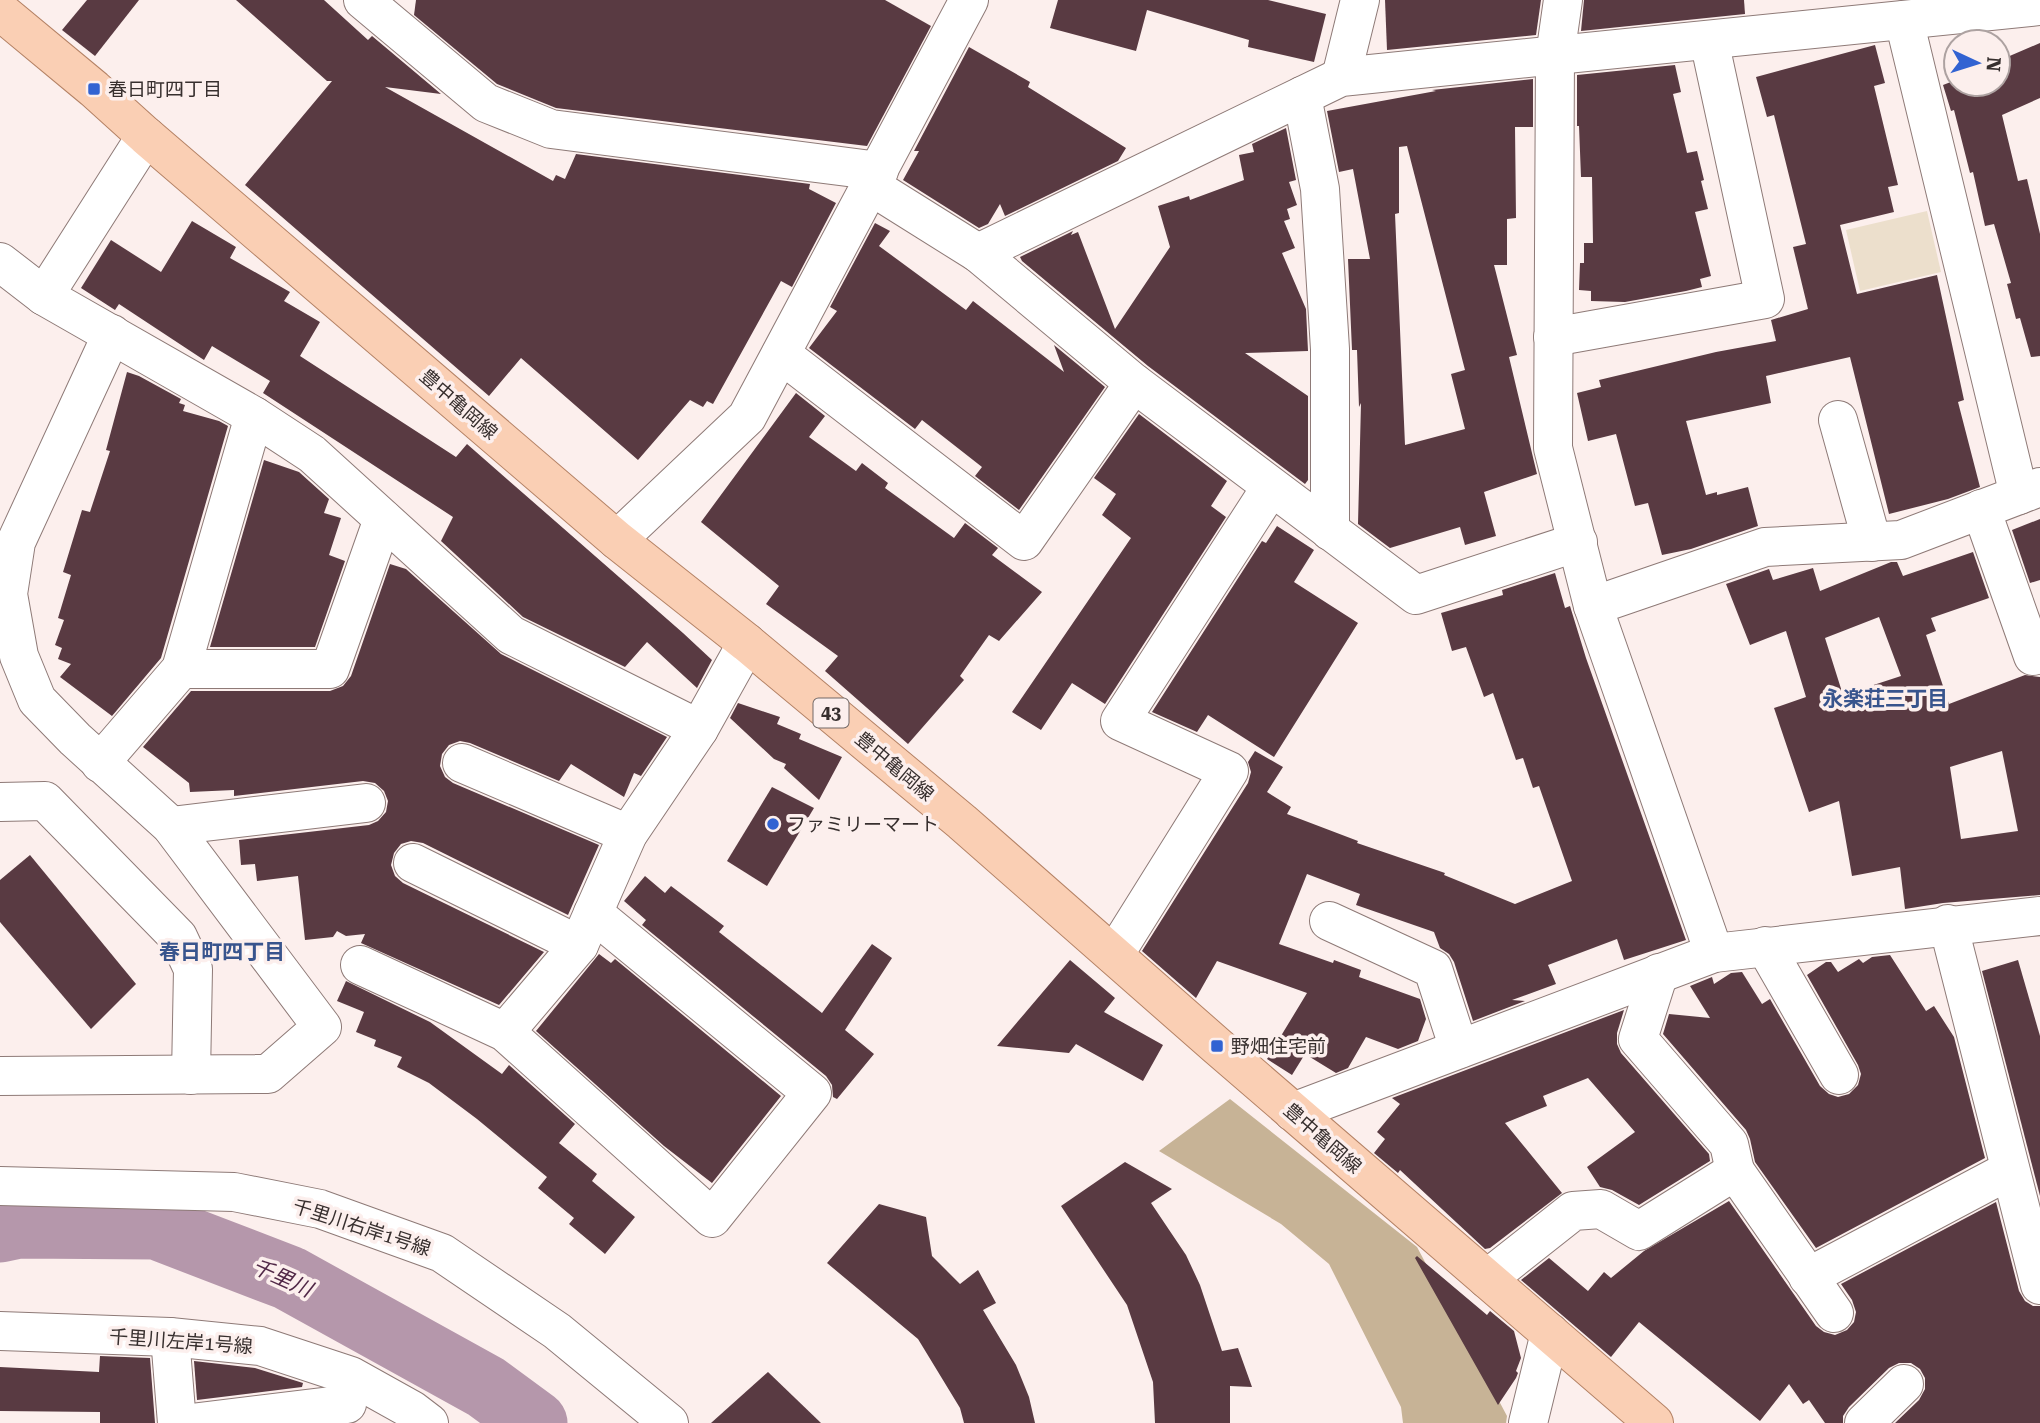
<svg xmlns="http://www.w3.org/2000/svg" width="2040" height="1423" font-family="'Roboto Serif','Noto Sans JP',serif">
<rect width="100%" height="100%" fill="#fcefed"/>
<polygon fill="#ecdfcc" points="1927,211 1941,272 1860,291 1846,230"/>
<polygon fill="#c7b396" points="1230,1099 1417,1247 1507,1416 1506,1423 1403,1423 1401,1407 1329,1264 1281,1224 1159,1151"/>
<g fill="none" stroke-linecap="round" stroke-linejoin="round">
<polyline stroke="#b597ab" stroke-width="65" points="0,1230 19,1226 156,1227 289,1278 486,1387 535,1423"/>
</g>
<g fill="#593a42" fill-rule="evenodd">
<polygon points="87,0 139,0 95,56 62,30"/>
<polygon points="236,0 324,0 368,40 372,36 441,94 385,87 553,181 556,175 565,179 576,154 810,184 809,189 836,203 792,287 781,281 713,404 707,401 703,407 690,400 638,460 521,358 489,396 245,185 332,81 327,81"/>
<polygon points="416,0 885,0 931,26 867,146 556,108 497,84 414,15"/>
<polygon points="1058,0 1268,0 1326,14 1314,62 1248,47 1249,40 1147,10 1136,51 1050,28"/>
<polygon points="1385,0 1541,0 1536,35 1387,50"/>
<polygon points="1584,0 1744,0 1745,14 1581,31"/>
<polygon points="2040,43 2040,98 2002,115 2018,181 2027,179 2040,234 2040,356 2031,357 2020,318 2016,319 2007,284 2011,283 1994,224 1985,226 1973,172 1970,173 1954,110 1951,111 1943,85 1956,80 1956,84 1998,84 1998,61"/>
<polygon points="1875,45 1885,83 1874,86 1898,185 1888,187 1894,212 1840,225 1857,294 1937,275 1964,400 1958,402 1980,487 1948,499 1889,514 1850,357 1766,376 1771,403 1686,421 1706,495 1717,492 1717,495 1748,487 1758,526 1691,549 1662,555 1648,503 1635,506 1616,434 1588,441 1577,393 1601,387 1599,380 1716,352 1776,341 1771,320 1808,309 1793,247 1806,244 1774,115 1767,117 1756,77"/>
<polygon points="969,47 1030,82 1028,87 1126,148 1118,161 1005,216 1000,204 988,224 979,228 903,180 919,151 914,151"/>
<polygon points="1675,65 1681,92 1673,94 1687,153 1697,151 1704,180 1701,181 1708,209 1695,212 1711,276 1700,279 1702,287 1686,291 1625,302 1591,301 1591,291 1579,290 1580,263 1584,263 1584,243 1593,243 1592,177 1581,177 1579,126 1577,126 1577,75"/>
<path d="M1533 79V127H1515L1516 218 1507 219V265H1494L1517 355 1509 357 1537 474 1484 492 1496 536 1465 545 1460 527 1390 548 1358 524 1361 403 1359 407 1357 350H1352L1348 259H1370L1353 169 1339 172 1327 111 1436 91 1432 90ZM1407 146 1465 370 1451 374 1465 429 1405 445 1395 214 1399 213V147Z"/>
<polygon points="1286,128 1296,180 1289,182 1297,205 1287,209 1290,219 1284,221 1295,248 1282,253 1306,309 1308,351 1245,353 1308,396 1308,480 1305,484 1148,366 1022,261 1020,257 1073,231 1071,235 1078,232 1115,329 1170,247 1158,206 1189,196 1190,200 1244,180 1239,155 1254,152 1252,144"/>
<polygon points="192,221 236,247 230,258 290,292 284,301 320,322 300,356 456,457 467,444 683,633 712,660 697,688 647,642 625,667 523,617 441,541 453,517 263,393 270,381 212,346 204,360 119,304 115,310 81,288 111,240 161,272"/>
<polygon points="875,223 890,231 879,246 966,310 973,301 1064,372 1054,345 1105,387 1019,510 975,476 982,467 922,420 915,429 809,348 837,311 830,307"/>
<polygon points="127,372 139,376 181,399 179,403 185,405 183,411 219,421 228,426 161,658 112,716 60,677 71,664 58,659 62,648 55,645 64,620 58,618 71,575 63,572 82,510 90,512 110,451 106,450"/>
<polygon points="796,393 825,416 809,437 856,471 862,463 888,483 885,488 954,538 965,523 998,548 992,555 1042,592 999,641 989,635 960,676 964,680 908,744 825,671 838,656 766,604 779,586 701,522"/>
<polygon points="1139,414 1227,481 1211,506 1226,517 1105,704 1072,683 1041,730 1012,712 1131,538 1102,515 1116,494 1094,478"/>
<polygon points="264,460 299,472 329,499 324,513 341,518 329,555 345,561 315,647 210,647"/>
<polygon points="2040,519 2040,580 2030,583 2012,530"/>
<polygon points="1277,526 1314,550 1294,582 1358,623 1274,757 1208,715 1197,732 1152,712 1262,541 1266,543"/>
<path d="M1973 552 1989 598 1931 618 1936 631 1926 635 1949 704 2025 675 2040 677V895L1943 903 1905 909 1900 867 1852 876 1839 801 1809 812 1774 708 1806 697 1786 631 1750 645 1726 584 1769 569 1773 580 1813 568 1820 591 1891 562H1897L1903 576ZM1879 617 1901 676 1843 695 1825 638ZM2002 751 2018 831 1961 839 1950 767Z"/>
<polygon points="390,564 406,569 501,654 667,737 641,776 634,773 624,797 571,764 559,781 470,743 460,741 449,745 442,754 440,766 445,777 453,783 599,845 568,915 423,843 411,841 401,844 394,853 391,865 395,876 403,883 544,952 499,1005 361,943 365,934 346,936 337,931 333,937 305,940 298,876 257,881 255,864 241,865 239,840 369,825 378,821 386,812 388,801 384,791 375,783 363,781 234,796 234,790 190,792 189,783 143,747 191,691 330,691 343,686 351,676"/>
<polygon points="1555,573 1565,608 1570,606 1586,658 1686,940 1624,960 1617,939 1548,965 1556,984 1512,1000 1525,1001 1473,1021 1454,962 1449,954 1440,948 1434,932 1356,905 1360,894 1307,874 1279,944 1333,963 1334,960 1361,970 1359,977 1420,999 1426,1019 1418,1041 1398,1049 1366,1037 1348,1068 1336,1073 1305,1054 1292,1075 1267,1059 1307,993 1217,961 1196,998 1142,951 1248,783 1251,772 1248,762 1255,751 1283,767 1267,792 1291,807 1287,814 1358,841 1357,843 1445,873 1444,875 1515,904 1572,881 1539,786 1533,788 1523,758 1516,760 1493,693 1484,697 1466,647 1452,651 1441,613 1503,595 1502,590"/>
<polygon points="738,703 780,717 777,724 801,734 799,739 842,757 819,800 784,768 786,764 774,759 730,718"/>
<polygon points="772,787 814,808 767,886 727,861"/>
<polygon points="30,855 136,984 91,1029 0,922 0,880"/>
<polygon points="645,876 665,893 671,886 724,926 719,932 822,1013 872,944 892,958 845,1030 874,1054 837,1099 833,1097 832,1085 826,1076 642,925 646,920 624,901"/>
<polygon points="599,954 611,963 615,959 781,1096 712,1183 664,1146 536,1031"/>
<polygon points="1890,955 1926,1011 1934,1006 1954,1037 1985,1158 1816,1248 1755,1162 1750,1139 1746,1130 1663,1034 1669,1014 1710,1018 1690,986 1712,977 1714,984 1731,973 1742,972 1762,1004 1770,999 1820,1086 1829,1094 1838,1097 1849,1094 1858,1085 1861,1074 1858,1065 1807,975 1826,962 1831,962 1838,972 1859,959 1863,963 1872,957"/>
<polygon points="1070,960 1115,998 1104,1012 1163,1045 1143,1081 1076,1044 1069,1053 997,1046"/>
<polygon points="2018,960 2040,1036 2040,1196 1982,971"/>
<polygon points="346,981 430,1022 502,1074 509,1065 575,1124 559,1143 597,1174 592,1181 635,1217 605,1254 569,1224 574,1218 538,1188 547,1177 477,1119 429,1083 397,1067 402,1057 374,1046 376,1040 356,1032 364,1012 337,1001"/>
<polygon points="1624,1010 1617,1033 1617,1044 1621,1053 1709,1154 1710,1161 1639,1205 1612,1190 1600,1187 1587,1167 1635,1132 1588,1078 1543,1096 1547,1106 1505,1123 1562,1193 1490,1248 1485,1249 1400,1170 1398,1173 1374,1153 1385,1139 1377,1132 1400,1104 1392,1098"/>
<polygon points="1125,1162 1172,1189 1151,1203 1186,1255 1200,1285 1222,1351 1238,1348 1252,1387 1230,1386 1230,1423 1155,1423 1153,1382 1127,1305 1061,1206"/>
<polygon points="1729,1201 1816,1326 1824,1332 1835,1335 1847,1330 1854,1322 1856,1312 1852,1300 1841,1284 1996,1202 2019,1291 2025,1301 2033,1306 2040,1306 2040,1423 1895,1423 1919,1400 1925,1389 1925,1378 1920,1369 1911,1363 1899,1363 1889,1368 1849,1407 1843,1416 1843,1423 1825,1423 1809,1400 1803,1404 1789,1384 1760,1421 1639,1322 1611,1357 1521,1280 1549,1258 1588,1291 1604,1272 1611,1278 1644,1251"/>
<polygon points="879,1204 926,1217 932,1256 960,1284 978,1270 996,1303 983,1310 1016,1365 1029,1397 1035,1423 964,1423 960,1408 918,1339 827,1263"/>
<polygon points="1417,1256 1487,1315 1490,1311 1514,1331 1521,1358 1516,1371 1518,1373 1516,1378 1498,1405 1415,1258"/>
<polygon points="100,1356 150,1358 155,1423 100,1423 100,1412 0,1411 0,1367 99,1372"/>
<polygon points="194,1361 255,1368 303,1383 302,1387 197,1400"/>
<polygon points="768,1372 821,1423 711,1423"/>
</g>
<g fill="none" stroke-linecap="round" stroke-linejoin="round">
<defs>
<g id="minor">
<polyline points="363,0 486,103 551,129 879,171"/>
<polyline points="1563,0 1555,56 1553,448 1593,606 1714,953"/>
<polyline points="1904,20 2019,495"/>
<polyline points="1341,77 1360,0"/>
<polyline points="1302,96 1320,189 1330,349 1330,531"/>
<polyline points="871,186 978,253 1134,383 1416,595 1578,542"/>
<polyline points="978,253 1341,77 2040,6"/>
<polyline points="0,262 44,296 254,416 312,454 511,635 699,729"/>
<polyline points="44,296 146,136"/>
<polyline points="1553,337 1765,299 1709,40"/>
<polyline points="781,354 1024,541 1134,383"/>
<polyline points="1838,420 1872,542"/>
<polyline points="1981,509 2033,656"/>
<polyline points="617,540 747,417 969,0"/>
<polyline points="1593,606 1765,547 1901,540 2040,487"/>
<polyline points="181,669 330,669 383,519"/>
<polyline points="100,763 181,669 254,416"/>
<polyline points="462,763 628,834"/>
<polyline points="0,802 45,801 178,937 193,969 191,1075"/>
<polyline points="171,826 366,803"/>
<polyline points="413,863 579,945"/>
<polyline points="1329,921 1433,969 1459,1049"/>
<polyline points="1948,924 2040,1285"/>
<polyline points="1765,946 1839,1075"/>
<polyline points="1114,955 1229,771 1120,721 1271,487"/>
<polyline points="360,965 505,1032 712,1218 812,1093 593,913"/>
<polyline points="1659,973 1638,1039 1729,1144 1735,1171"/>
<polyline points="505,1032 579,945 628,834 699,729 747,643"/>
<polyline points="0,1076 268,1074 322,1027 171,826 75,739 37,700 19,656 8,594 16,542 112,334"/>
<polyline points="1293,1112 1714,953 2040,916"/>
<polyline points="0,1186 234,1192 320,1209 442,1253 557,1331 669,1423"/>
<polyline points="1808,1277 2010,1170"/>
<polyline points="1487,1279 1573,1211 1601,1209 1639,1231 1735,1171 1834,1313"/>
<polyline points="0,1331 170,1337 260,1346 351,1376 412,1410 429,1423"/>
<polyline points="170,1337 177,1423"/>
<polyline points="191,1423 347,1404"/>
<polyline points="1528,1423 1550,1333"/>
<polyline points="1864,1423 1904,1384"/>
</g>
<polyline id="major" points="0,11 94,89 146,136 617,540 747,643 962,822 1217,1046 1654,1423"/>
</defs>
<use href="#minor" stroke="#8e7a77" stroke-width="40"/>
<use href="#major" stroke="#b48265" stroke-width="40"/>
<use href="#minor" stroke="#fff" stroke-width="38"/>
<use href="#major" stroke="#facfb4" stroke-width="38"/>
</g>
<g fill="#3263d2" stroke="#fcefed" stroke-width="2.5">
<rect x="87" y="82" width="14" height="14" rx="3.5"/>
<circle cx="773" cy="824" r="7"/>
<rect x="1210" y="1039" width="14" height="14" rx="3.5"/>
</g>
<g text-anchor="middle" stroke-width="7" stroke-linejoin="round" paint-order="stroke">
<rect fill="#fcefed" stroke="#726967" stroke-width="2" x="813.5" y="698.5" width="35" height="29" rx="5"/>
<g font-size="18" font-weight="bold" fill="#372f2e">
<text x="831" y="719">43</text>
</g>
<g font-size="19" fill="#372f2e" stroke="#fcefed" text-anchor="start">
<text x="108" y="96">春日町四丁目</text>
<text x="787" y="831">ファミリーマート</text>
<text x="1231" y="1053">野畑住宅前</text>
</g>
<g font-size="19" fill="#372f2e" stroke="#fcefed">
<text transform="translate(459 404) rotate(41)" y="7">豊中亀岡線</text>
<text transform="translate(895 766) rotate(40)" y="7">豊中亀岡線</text>
<text transform="translate(1323 1138) rotate(41)" y="7">豊中亀岡線</text>
<text transform="translate(362 1227) rotate(18)" y="7">千里川右岸1号線</text>
<text transform="translate(181 1341) rotate(4)" y="7">千里川左岸1号線</text>
</g>
<g font-size="21" font-weight="bold" fill="#38548d" stroke="#fcefed">
<text x="1885" y="706">永楽荘三丁目</text>
<text x="222" y="959">春日町四丁目</text>
</g>
<g font-size="21" font-style="italic" fill="#512847" stroke="#fcefed">
<text transform="translate(282 1278) rotate(24)" y="7">千里川</text>
</g>
</g>
<g transform="translate(1977 63) rotate(94)"><circle r="33" fill="#fcefed" stroke="#ada2a1" stroke-width="2"/>
<path d="M0-5L12 26L0 18L-12 26Z" fill="#3263d2"/>
<text y="-10" font-size="19" font-weight="bold" text-anchor="middle" fill="#372f2e">N</text>
</g>
</svg>
